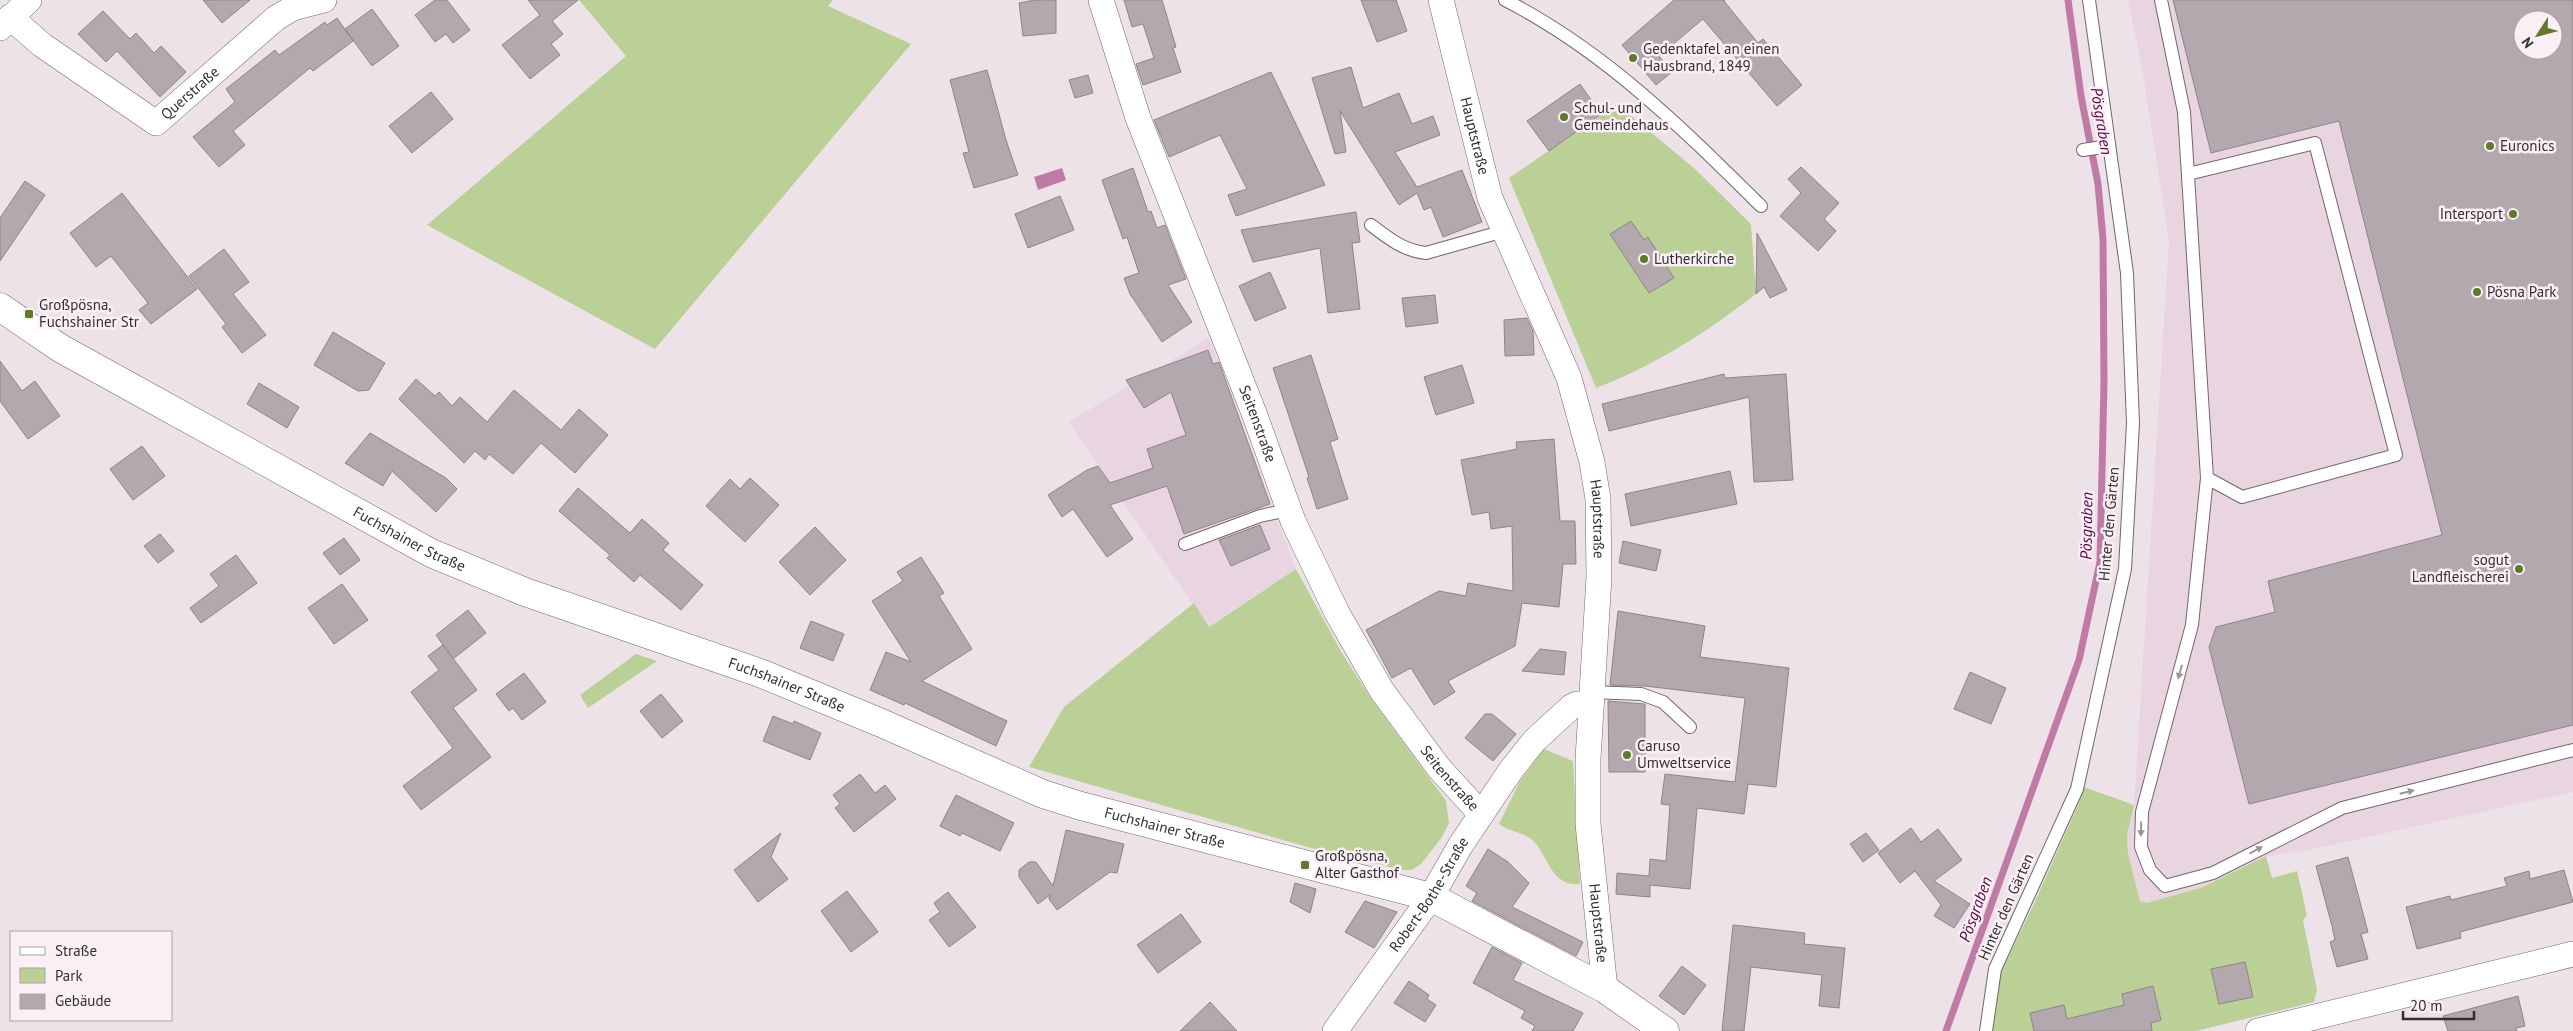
<svg xmlns="http://www.w3.org/2000/svg" width="2573" height="1031" font-family="'PT Sans',sans-serif">
<rect width="100%" height="100%" fill="#eee2e9"/>
<g fill="#e9d5e0" fill-rule="evenodd">
<path d="M2128 0H2573V792L2304 851 2266 856 2203 887 2147 903 2139 901 2128 854 2127 835 2134 805 2169 241 2142 68ZM2523 20H2553V50H2523Z"/>
<polygon points="1209,338 1296,569 1208,627 1069,422"/>
</g>
<g fill="#bad097">
<polygon points="579,0 833,0 828,6 911,44 655,349 427,225 626,56"/>
<path d="M1617 104 1695 169 1751 224 1756 294C1707 332 1654 366 1596 388L1509 178Z"/>
<polygon points="1296,569 1342,653 1370,697 1446,801 1449,823 1442,837 1421,864 1412,870 1402,870 1311,848 1029,767 1064,707 1194,603 1209,627"/>
<polygon points="636,654 657,661 588,708 580,695"/>
<path d="M1544 749 1573 761 1580 884C1549 887 1548 852 1531 839 1521 832 1508 831 1499 824L1520 781Z"/>
<polygon points="2084,787 2134,805 2127,835 2128,854 2140,901 2147,903 2203,887 2266,856 2272,878 2297,871 2307,915 2303,920 2317,990 2314,1002 2196,1031 1992,1031 2001,972 2033,906 2078,805"/>
</g>
<polygon fill="#bf7ba5" points="1062,168 1066,180 1038,190 1034,177"/>
<g fill="none" stroke-linecap="round" stroke-linejoin="round">
<polyline stroke="#bf7ba5" stroke-width="7" points="1946,1031 2079,660 2100,562 2104,382 2103,239 2098,184 2081,96 2068,0"/>
</g>
<g fill="#b4a8af" stroke="#8f848a" fill-rule="evenodd">
<polygon points="203,0 250,0 222,23"/>
<polygon points="435,0 447,0 470,30 453,43 446,34 435,42 415,15"/>
<polygon points="528,0 578,0 552,21 563,34 551,44 560,55 530,79 502,45 540,15"/>
<polygon points="1035,0 1056,0 1056,33 1023,36 1019,3"/>
<polygon points="1124,0 1162,0 1176,47 1173,48 1181,72 1143,85 1136,64 1154,58 1143,24 1132,27"/>
<polygon points="1361,0 1396,0 1407,31 1377,42"/>
<polygon points="1674,0 1725,0 1724,1 1758,43 1763,39 1802,85 1777,106 1703,19 1659,56 1672,72 1656,85 1622,45"/>
<path d="M2173 0H2573V725L2249 804 2209 647 2216 627 2275 612 2268 581 2442 535 2339 121 2211 153ZM2523 20H2553V50H2523Z"/>
<polygon points="372,9 399,46 372,66 345,29"/>
<polygon points="103,11 130,39 136,33 154,53 161,46 186,72 160,97 117,51 106,62 78,34"/>
<polygon points="337,18 353,41 313,71 310,68 233,131 245,145 219,167 193,137 235,102 226,89 275,50 279,55 325,22 327,25"/>
<polygon points="1351,67 1363,108 1399,93 1412,124 1433,116 1440,135 1395,152 1417,187 1462,170 1482,222 1443,237 1431,207 1424,210 1417,193 1399,205 1340,111 1346,152 1335,154 1312,78"/>
<polygon points="987,70 1006,140 1018,175 974,188 963,153 969,152 950,80"/>
<polygon points="1271,72 1325,185 1236,216 1228,195 1247,189 1220,135 1169,157 1154,120"/>
<polygon points="1088,75 1093,93 1075,98 1069,80"/>
<polygon points="1580,84 1601,114 1549,151 1527,121"/>
<polygon points="431,92 453,119 412,153 389,126"/>
<polygon points="1801,167 1839,203 1824,219 1836,231 1818,251 1780,216 1801,193 1788,179"/>
<polygon points="1133,168 1148,212 1151,211 1157,228 1165,225 1186,279 1168,285 1192,322 1162,342 1130,294 1124,278 1139,273 1127,237 1123,239 1102,180"/>
<polygon points="25,181 45,195 0,261 0,218"/>
<polygon points="122,193 197,289 151,324 139,310 148,303 111,256 96,267 70,233"/>
<polygon points="1060,196 1074,230 1028,248 1015,214"/>
<polygon points="1356,212 1360,242 1352,243 1360,309 1328,313 1320,248 1253,262 1241,230"/>
<polygon points="1631,221 1644,240 1648,237 1674,278 1649,293 1610,234"/>
<polygon points="1757,233 1787,290 1770,298 1764,287 1756,294"/>
<polygon points="224,249 249,282 233,294 266,335 242,353 222,327 226,324 189,276"/>
<polygon points="1270,272 1286,308 1255,321 1239,286"/>
<polygon points="1435,295 1438,323 1406,327 1402,298"/>
<polygon points="1527,318 1533,331 1534,355 1505,356 1504,320"/>
<polygon points="333,332 385,363 369,390 358,391 314,365"/>
<polygon points="1208,350 1213,364 1219,362 1270,504 1184,534 1167,486 1110,505 1133,539 1107,557 1073,509 1062,517 1048,495 1087,470 1098,466 1110,483 1153,468 1147,449 1186,435 1171,392 1144,408 1126,380"/>
<polygon points="1311,355 1338,439 1330,442 1348,499 1317,509 1307,478 1309,477 1273,368"/>
<polygon points="0,361 22,391 35,381 60,416 28,439 0,401"/>
<polygon points="1462,365 1474,403 1436,415 1424,377"/>
<polygon points="1724,374 1725,378 1786,374 1793,480 1754,482 1749,397 1609,431 1602,404"/>
<polygon points="416,379 435,396 439,392 452,406 460,397 487,422 514,390 561,430 579,409 608,435 575,473 541,443 513,474 489,454 485,460 475,451 464,463 399,399"/>
<polygon points="259,383 299,407 287,428 247,404"/>
<polygon points="370,433 446,478 457,489 436,512 392,471 383,486 345,463"/>
<polygon points="1554,439 1560,521 1575,521 1576,564 1563,564 1559,607 1522,603 1515,646 1448,681 1455,692 1434,705 1411,668 1392,678 1366,630 1439,591 1466,596 1468,583 1513,591 1512,526 1491,529 1489,512 1472,515 1461,460 1517,449 1516,442"/>
<polygon points="142,446 165,476 133,500 110,469"/>
<polygon points="1730,471 1737,504 1631,526 1625,494"/>
<polygon points="750,478 779,505 745,542 706,506 730,479 740,489"/>
<polygon points="578,488 630,533 642,519 669,543 663,550 703,585 681,610 640,575 634,582 607,558 610,555 559,511"/>
<polygon points="1260,525 1270,549 1231,566 1219,540"/>
<polygon points="815,527 846,560 810,595 779,562"/>
<polygon points="160,534 174,551 158,563 144,546"/>
<polygon points="344,538 360,560 340,575 323,553"/>
<polygon points="1623,541 1661,550 1656,571 1619,563"/>
<polygon points="236,555 257,583 201,623 190,608 219,586 210,574"/>
<polygon points="921,557 944,593 939,596 972,649 922,681 1007,721 996,746 905,703 904,705 870,690 886,652 911,662 872,601 903,581 897,572"/>
<polygon points="342,584 368,620 334,644 308,608"/>
<polygon points="468,610 486,633 453,659 436,635"/>
<polygon points="1618,611 1705,626 1700,657 1789,668 1776,787 1748,784 1744,814 1697,808 1690,889 1650,885 1650,897 1616,894 1617,873 1649,876 1650,859 1666,861 1670,805 1661,804 1665,774 1735,782 1745,698 1645,686 1610,685"/>
<polygon points="811,621 844,634 833,661 800,648"/>
<polygon points="443,645 477,690 453,708 491,757 421,810 403,786 453,748 411,692 439,670 428,656"/>
<polygon points="1540,649 1566,652 1564,675 1522,671"/>
<polygon points="1970,672 2006,688 1991,724 1954,709"/>
<polygon points="524,673 546,702 522,720 513,708 509,711 496,694"/>
<polygon points="661,694 683,721 662,738 640,711"/>
<polygon points="1608,701 1645,704 1645,772 1609,772"/>
<polygon points="1485,714 1492,714 1516,734 1493,761 1465,738"/>
<polygon points="773,716 793,724 794,721 821,733 810,760 763,741"/>
<polygon points="860,774 875,793 885,785 896,799 854,832 835,808 840,804 833,795"/>
<polygon points="956,795 1014,823 1000,851 962,833 960,836 940,826"/>
<polygon points="1911,828 1921,842 1938,829 1962,860 1934,881 1970,904 1954,928 1934,916 1941,905 1915,871 1900,883 1878,853"/>
<polygon points="1066,830 1124,844 1117,873 1110,872 1057,910 1049,899 1050,895 1038,904 1019,877 1019,870 1029,862 1036,862 1053,886"/>
<polygon points="781,833 771,857 788,879 758,902 734,870"/>
<polygon points="1866,833 1879,850 1863,862 1850,844"/>
<polygon points="1488,849 1508,862 1529,883 1512,907 1583,942 1576,956 1472,901 1477,893 1466,886"/>
<polygon points="2348,857 2368,932 2361,934 2368,959 2337,967 2330,942 2335,940 2332,926 2316,866"/>
<polygon points="2564,870 2573,902 2460,932 2461,938 2417,949 2406,907 2450,896 2451,900 2507,886 2504,878 2529,871 2530,879"/>
<polygon points="1295,883 1316,889 1310,913 1290,902"/>
<polygon points="847,891 878,932 851,952 821,911"/>
<polygon points="948,892 976,927 949,947 929,920 940,912 934,903"/>
<polygon points="1365,901 1397,912 1374,948 1345,932"/>
<polygon points="1181,914 1201,942 1158,973 1137,945"/>
<polygon points="1733,925 1805,933 1804,944 1845,948 1839,1008 1819,1006 1822,975 1751,967 1744,1031 1722,1031"/>
<polygon points="1492,947 1522,963 1513,980 1583,1013 1573,1031 1532,1031 1535,1026 1521,1018 1525,1011 1473,983"/>
<polygon points="2245,962 2253,997 2219,1004 2211,969"/>
<polygon points="1682,966 1706,985 1684,1015 1659,996"/>
<polygon points="1409,981 1429,995 1427,999 1436,1005 1425,1022 1394,1003"/>
<polygon points="2153,986 2161,1020 2151,1023 2152,1031 2034,1031 2030,1013 2064,1005 2067,1019 2124,1005 2122,994"/>
<polygon points="2518,996 2525,1026 2516,1028 2517,1031 2448,1031 2443,1016"/>
<polygon points="1210,1002 1237,1031 1180,1031"/>
</g>
<g fill="none" stroke-linecap="round" stroke-linejoin="round">
<defs>
<g id="service">
<path d="M1505 0C1605 51 1682 128 1761 206"/>
<polyline points="2161,0 2184,112 2207,478 2192,625 2142,812 2141,847 2150,870 2165,886 2213,873 2342,808 2573,750"/>
<polyline points="2083,150 2109,146"/>
<polyline points="2188,174 2315,143 2396,455 2242,497 2207,478"/>
<path d="M1371 225C1388 238 1404 251 1426 253L1504 231"/>
<polyline points="1185,544 1260,516 1288,510"/>
<polyline points="1592,692 1641,694 1663,702 1690,727"/>
<polyline points="1986,1031 1995,969 2077,789 2125,569 2133,423 2127,273 2089,0"/>
</g>
<g id="minor">
<path id="s1" d="M1101 0 1138 118 1254 413 1293 521 1337 613 1382 691 1439 768 1481 814"/>
<path id="s2" d="M1441 0 1490 198 1569 378 1592 462 1598 499 1599 577 1588 759V824L1605 989"/>
<path id="s3" d="M10 17 42 45 156 123 276 18 293 8 324 0"/>
<polyline points="0,28 29,0"/>
<path id="s4" d="M1335 1031 1431 897 1460 846 1511 770 1534 741 1571 707 1577 704 1591 705"/>
<polyline points="2258,1031 2573,954"/>
</g>
<g id="tertiary">
<path id="s5" d="M0 307 60 348 98 369 431 553 525 592 760 673 879 722 1043 794 1081 806 1431 897 1605 989 1665 1031"/>
</g>
</defs>
<use href="#service" stroke="#71666c" stroke-width="14"/>
<use href="#minor" stroke="#71666c" stroke-width="26"/>
<use href="#tertiary" stroke="#71666c" stroke-width="29"/>
<use href="#service" stroke="#fff" stroke-width="12"/>
<use href="#minor" stroke="#fff" stroke-width="25"/>
<use href="#tertiary" stroke="#fff" stroke-width="28"/>
</g>
<defs><path id="oneway-solid" d="M-6-.8H1V-3.2L6.5 0L1 3.2V.8H-6Z" transform="scale(1.25)"/></defs>
<g fill="#999798">
<use href="#oneway-solid" transform="translate(2180 672) rotate(105)"/>
<use href="#oneway-solid" transform="translate(2407 792) rotate(-14)"/>
<use href="#oneway-solid" transform="translate(2141 829) rotate(91)"/>
<use href="#oneway-solid" transform="translate(2256 850) rotate(-28)"/>
</g>
<g fill="#60792c" stroke="#fbeff6" stroke-width="2">
<circle cx="1633" cy="58" r="5"/>
<circle cx="1564" cy="117" r="5"/>
<circle cx="2490" cy="146" r="5"/>
<circle cx="2513" cy="214" r="5"/>
<circle cx="1644" cy="259" r="5"/>
<circle cx="2477" cy="292" r="5"/>
<rect x="24" y="309" width="10" height="10" rx="2.5"/>
<circle cx="2519" cy="569" r="5"/>
<circle cx="1627" cy="755" r="5"/>
<rect x="1300" y="860" width="10" height="10" rx="2.5"/>
</g>
<g text-anchor="middle" stroke-width="5" stroke-linejoin="round" paint-order="stroke">
<g font-size="15" fill="#332f31" stroke="#fbeff6" text-anchor="start">
<text x="1643" y="54">Gedenktafel an einen<tspan x="1643" dy="17">Hausbrand, 1849</tspan></text>
<text x="1574" y="113">Schul- und<tspan x="1574" dy="17">Gemeindehaus</tspan></text>
<text x="2500" y="151">Euronics</text>
<text x="2503" y="219" text-anchor="end">Intersport</text>
<text x="1654" y="264">Lutherkirche</text>
<text x="2487" y="297">Pösna Park</text>
<text x="39" y="310">Großpösna,<tspan x="39" dy="17">Fuchshainer Str</tspan></text>
<text x="2509" y="565" text-anchor="end">sogut<tspan x="2509" dy="17">Landfleischerei</tspan></text>
<text x="1637" y="751">Caruso<tspan x="1637" dy="17">Umweltservice</tspan></text>
<text x="1315" y="861">Großpösna,<tspan x="1315" dy="17">Alter Gasthof</tspan></text>
</g>
<g font-size="15" fill="#332f31" stroke="#fbeff6">
<text dy="5" stroke="none"><textPath href="#s3" startOffset="226">Querstraße</textPath></text>
<text dy="5" stroke="none"><textPath href="#s2" startOffset="140">Hauptstraße</textPath></text>
<text dy="5" stroke="none"><textPath href="#s1" startOffset="452">Seitenstraße</textPath></text>
<text dy="5" stroke="none"><textPath href="#s2" startOffset="545">Hauptstraße</textPath></text>
<text transform="translate(2109 524) rotate(-85)" y="5">Hinter den Gärten</text>
<text dy="5" stroke="none"><textPath href="#s5" startOffset="471">Fuchshainer Straße</textPath></text>
<text dy="5" stroke="none"><textPath href="#s5" startOffset="876">Fuchshainer Straße</textPath></text>
<text dy="5" stroke="none"><textPath href="#s1" startOffset="858">Seitenstraße</textPath></text>
<text dy="5" stroke="none"><textPath href="#s5" startOffset="1281">Fuchshainer Straße</textPath></text>
<text dy="5" stroke="none"><textPath href="#s4" startOffset="166">Robert-Bothe-Straße</textPath></text>
<text transform="translate(2006 907) rotate(-66)" y="5">Hinter den Gärten</text>
<text dy="5" stroke="none"><textPath href="#s2" startOffset="950">Hauptstraße</textPath></text>
</g>
<g font-size="16" font-style="italic" fill="#590442" stroke="#fbeff6">
<text transform="translate(2102 121) rotate(81)" y="6">Pösgraben</text>
<text transform="translate(2086 526) rotate(-89)" y="6">Pösgraben</text>
<text transform="translate(1975 909) rotate(-70)" y="6">Pösgraben</text>
</g>
</g>
<rect x="10" y="931" width="162" height="90" fill="#fbeff6" stroke="#aba2a7"/>
<rect x="20" y="947" width="25" height="8" fill="#ffffff" stroke="#aba2a7"/>
<text x="55" y="956" font-size="15" fill="#332f31">Straße</text>
<rect x="20" y="968" width="25" height="15" fill="#bad097" stroke="#aba2a7"/>
<text x="55" y="981" font-size="15" fill="#332f31">Park</text>
<rect x="20" y="994" width="25" height="15" fill="#b4a8af" stroke="#aba2a7"/>
<text x="55" y="1006" font-size="15" fill="#332f31">Gebäude</text>
<g transform="translate(2538 35) rotate(234)"><circle r="24" fill="#fbeff6" stroke="#aba2a7"/>
<path d="M0-4L9 19L0 12L-9 19Z" fill="#60792c"/>
<text y="-8" font-size="14" font-weight="bold" text-anchor="middle" fill="#332f31">N</text>
</g>
<path d="M2403 1011v8h71v-8" fill="none" stroke="#332f31" stroke-width="2.5"/>
<text x="2410" y="1011" font-size="15" fill="#332f31" stroke="#fbeff6" stroke-width="4" paint-order="stroke">20 m</text>
</svg>
